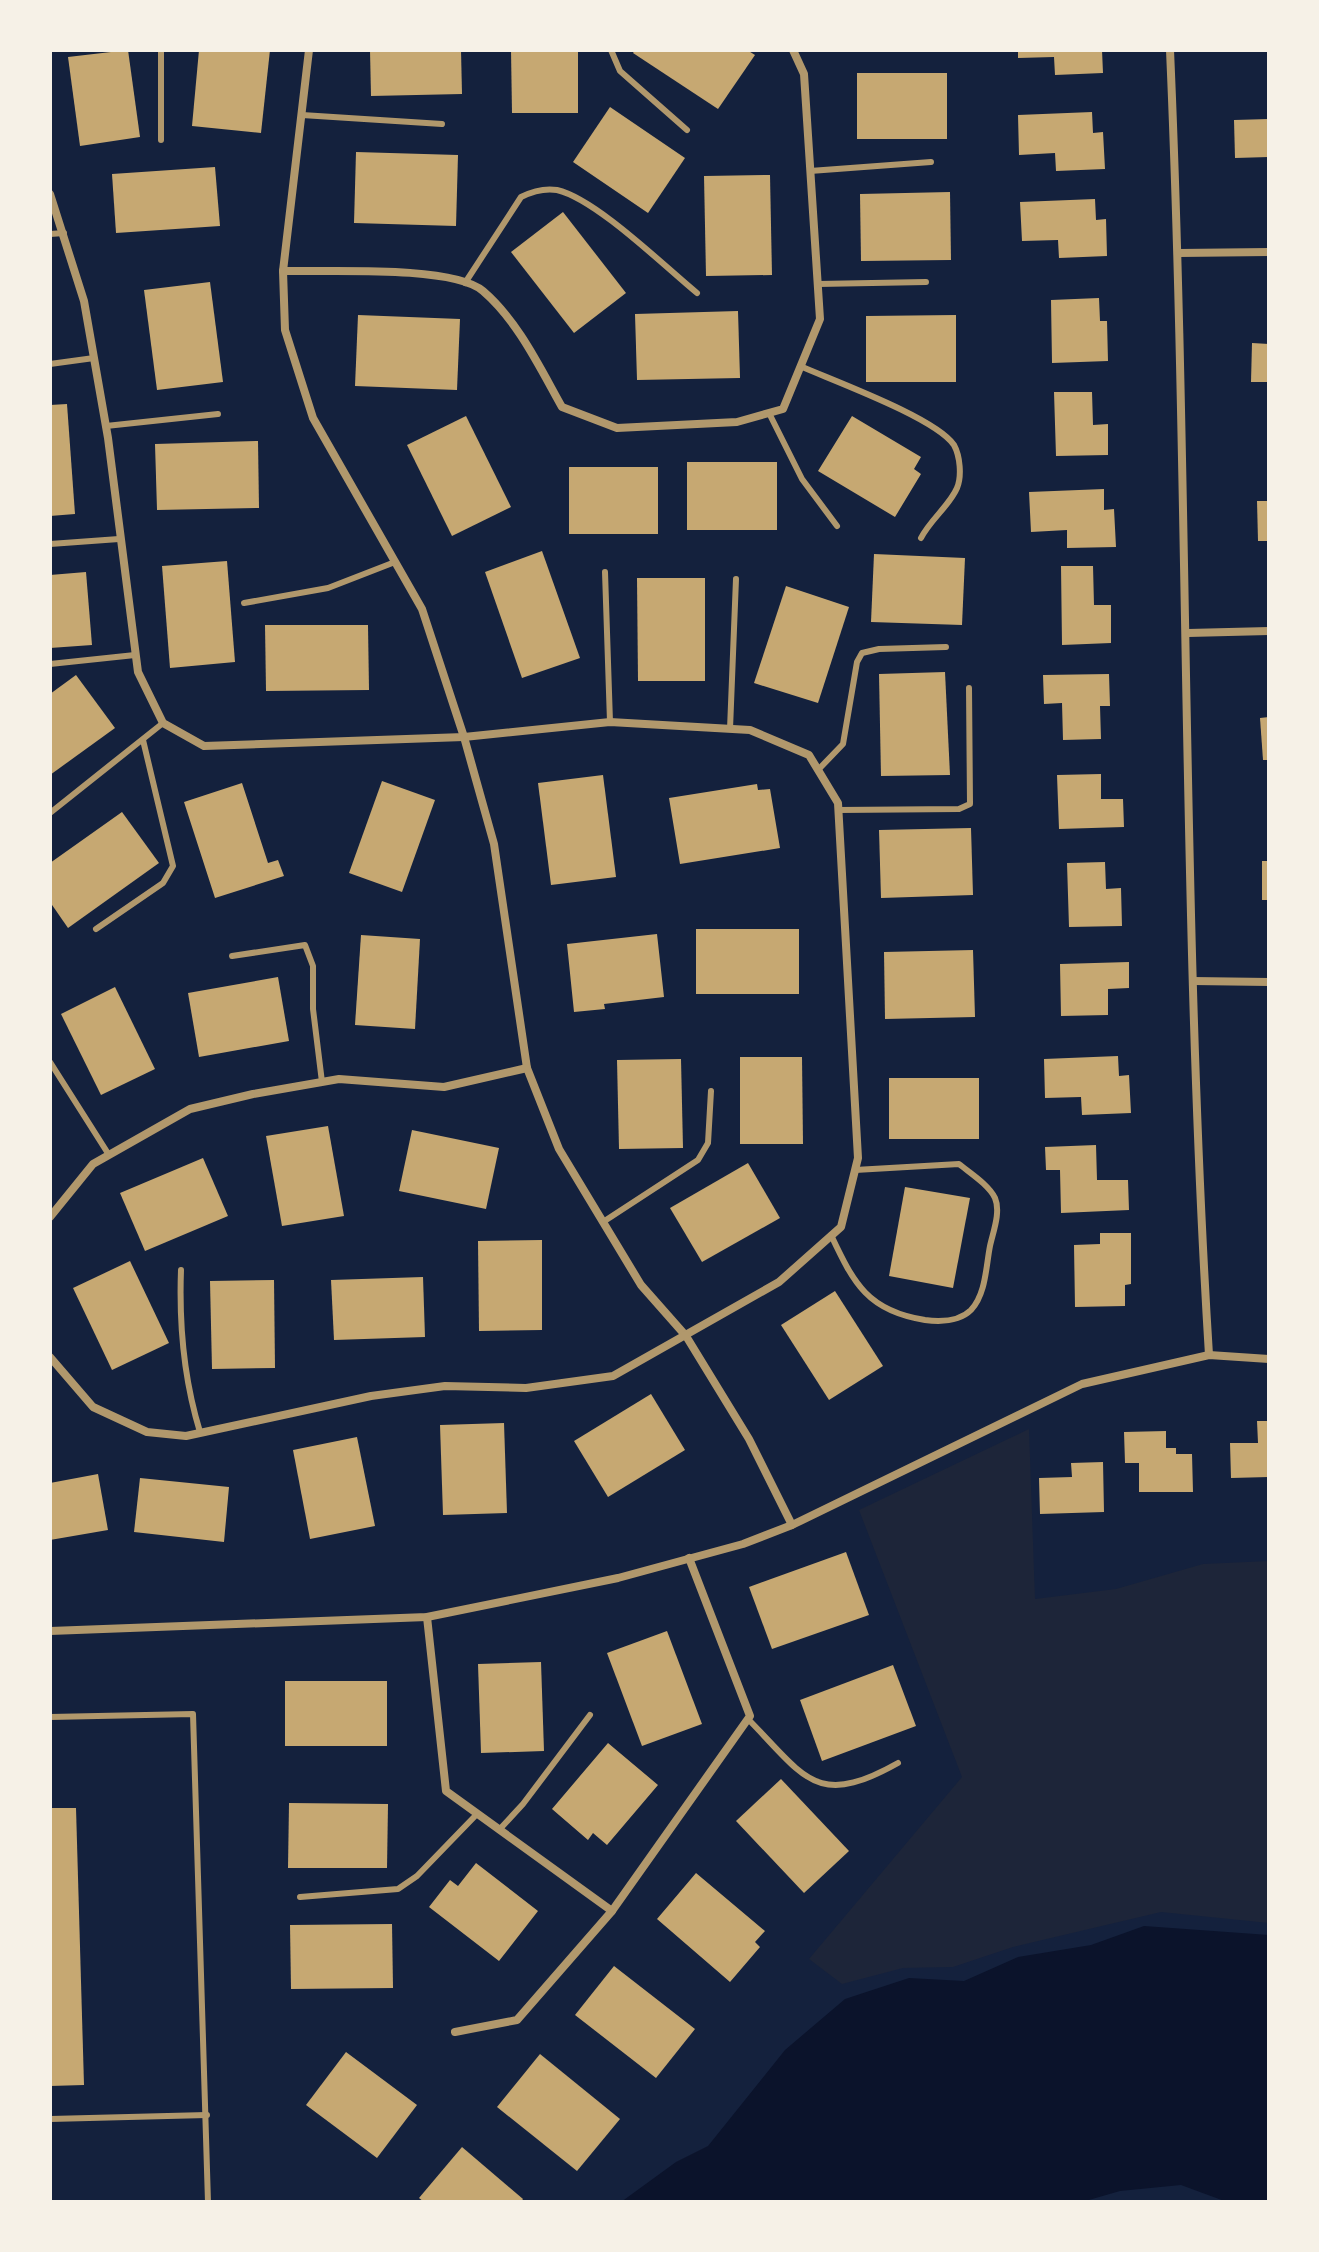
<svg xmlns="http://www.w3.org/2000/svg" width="1319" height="2252" font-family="Rubik,sans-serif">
<rect width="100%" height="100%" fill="#14213d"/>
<polygon fill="#1d2539" points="1029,1429 1035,1599 1116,1589 1203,1564 1269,1561 1269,1923 1161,1912 1013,1947 953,1967 903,1968 842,1984 809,1959 962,1777 859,1510"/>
<polygon fill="#0b132b" points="1144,1926 1269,1935 1269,2202 1227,2202 1181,2185 1120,2191 1082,2202 621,2202 676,2162 708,2146 785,2050 845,1999 909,1978 964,1981 1018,1957 1091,1945"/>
<g fill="#c6a872">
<polygon points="128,50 140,137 80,146 68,57"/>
<polygon points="199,50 270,50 261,133 192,126"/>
<polygon points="370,50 461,50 462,94 371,96"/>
<polygon points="511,50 578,50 578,113 512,113"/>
<polygon points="635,50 747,50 755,55 718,109 633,53"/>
<polygon points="1018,50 1102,50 1103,73 1055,75 1054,57 1018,58"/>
<rect x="857" y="73" width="90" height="66"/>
<polygon points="610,107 685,158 648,213 573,162"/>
<polygon points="1092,112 1093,133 1103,132 1105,169 1056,171 1055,153 1019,155 1018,115"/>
<polygon points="1269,119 1269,157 1235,158 1234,120"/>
<polygon points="356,152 458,155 456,226 354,223"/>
<polygon points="215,167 220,226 116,233 112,174"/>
<polygon points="770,175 772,275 706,276 704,176"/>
<polygon points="950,192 951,260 861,261 860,194"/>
<polygon points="1095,199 1096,220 1106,219 1107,256 1059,258 1058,240 1022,241 1020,202"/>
<polygon points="563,212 626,293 574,333 511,252"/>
<polygon points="210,282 223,382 157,390 144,290"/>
<polygon points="1099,298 1100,321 1107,321 1108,361 1052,363 1051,300"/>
<polygon points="738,311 740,378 637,380 635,314"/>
<polygon points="358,315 460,319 457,390 355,386"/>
<polygon points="956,315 956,382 866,382 866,316"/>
<polygon points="1252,343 1269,344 1269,382 1251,382"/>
<polygon points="1054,392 1092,392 1093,425 1108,424 1108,455 1056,456"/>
<polygon points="67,404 75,514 50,516 50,405"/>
<polygon points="466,416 511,507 452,536 407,445"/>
<polygon points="852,416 921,457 914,469 921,474 895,517 818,471"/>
<polygon points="258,441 259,508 157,510 155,444"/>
<rect x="687" y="462" width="90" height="68"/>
<rect x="569" y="467" width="89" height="67"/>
<polygon points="1104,489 1104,510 1114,509 1116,547 1067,548 1067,530 1031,532 1029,492"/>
<polygon points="1257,501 1269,501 1269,541 1258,541"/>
<polygon points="542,551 580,658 522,678 485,572"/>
<polygon points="874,554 965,558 962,625 871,622"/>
<polygon points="227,561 235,662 170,668 162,566"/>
<polygon points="1061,566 1093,566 1094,605 1111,605 1111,643 1062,645"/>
<polygon points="86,572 92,645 50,648 50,575"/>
<polygon points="637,578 705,578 705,681 638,681"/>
<polygon points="786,586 849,607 818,703 754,683"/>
<polygon points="265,625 368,625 369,690 266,691"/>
<polygon points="945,672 950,775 881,776 879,674"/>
<polygon points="1109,674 1110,706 1100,706 1101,739 1063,740 1062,703 1044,704 1043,675"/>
<polygon points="76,675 115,728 50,775 50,694"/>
<polygon points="1269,717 1269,760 1263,760 1260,718"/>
<polygon points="1101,774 1101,799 1123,799 1124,827 1059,829 1057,775"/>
<polygon points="603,775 616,877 551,885 538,783"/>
<polygon points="382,781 435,800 402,892 349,873"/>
<polygon points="242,783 268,863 278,860 284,876 215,898 184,802"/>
<polygon points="757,784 758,790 770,789 780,848 680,864 669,798"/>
<polygon points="122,812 159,863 68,928 50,902 50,863"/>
<polygon points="971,828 973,895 881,898 879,830"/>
<rect x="1262" y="861" width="7" height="39"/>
<polygon points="1105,862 1106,889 1121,888 1122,926 1069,927 1067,863"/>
<rect x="696" y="929" width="103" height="65"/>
<polygon points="657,934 664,997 604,1004 605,1009 574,1012 567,944"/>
<polygon points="361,935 420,939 415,1029 355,1025"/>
<polygon points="973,950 975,1017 885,1019 884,952"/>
<polygon points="1129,962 1129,988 1108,989 1108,1015 1061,1016 1060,964"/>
<polygon points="278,977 289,1041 199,1057 188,993"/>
<polygon points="115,987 155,1069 101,1095 61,1014"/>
<polygon points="1118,1056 1119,1076 1129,1075 1131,1113 1082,1115 1081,1097 1045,1098 1044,1059"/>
<polygon points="740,1057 802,1057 803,1144 740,1144"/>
<polygon points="681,1059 683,1148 619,1149 617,1060"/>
<rect x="889" y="1078" width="90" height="61"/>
<polygon points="328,1126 344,1216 282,1226 266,1136"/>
<polygon points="412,1130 499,1148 486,1209 399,1191"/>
<polygon points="1096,1145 1097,1180 1128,1180 1129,1210 1061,1213 1060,1170 1046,1170 1045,1147"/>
<polygon points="203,1158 228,1216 145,1251 120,1193"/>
<polygon points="748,1163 780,1218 702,1262 670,1208"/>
<polygon points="905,1187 970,1198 953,1288 889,1276"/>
<polygon points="1100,1233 1131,1233 1131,1284 1125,1285 1125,1306 1075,1307 1074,1245 1100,1244"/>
<polygon points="542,1240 542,1330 479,1331 478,1241"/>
<polygon points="130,1261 169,1343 112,1370 73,1288"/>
<polygon points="423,1277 425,1337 334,1340 331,1280"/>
<polygon points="274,1280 275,1368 212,1369 210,1281"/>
<polygon points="835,1291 883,1366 829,1400 781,1325"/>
<polygon points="651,1394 685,1450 608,1497 574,1441"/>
<polygon points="1257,1421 1269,1421 1269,1477 1231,1478 1230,1443 1258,1443"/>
<polygon points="504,1423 507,1513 443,1515 440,1425"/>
<polygon points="1166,1431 1166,1448 1176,1448 1176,1454 1192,1454 1193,1492 1139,1492 1139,1463 1125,1463 1124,1432"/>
<polygon points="357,1437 375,1526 310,1539 293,1450"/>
<polygon points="1103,1462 1104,1512 1040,1514 1039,1478 1072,1477 1071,1463"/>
<polygon points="98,1474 108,1530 50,1540 50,1483"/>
<polygon points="140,1478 229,1487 224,1542 134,1532"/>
<polygon points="846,1552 869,1615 772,1649 749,1587"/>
<polygon points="667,1631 702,1724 642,1746 607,1653"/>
<polygon points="541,1662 544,1751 481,1753 478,1664"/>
<polygon points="893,1665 916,1726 822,1761 800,1700"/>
<rect x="285" y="1681" width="102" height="65"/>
<polygon points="608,1743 658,1785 607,1845 593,1833 588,1840 552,1809"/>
<polygon points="781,1779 849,1851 804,1893 736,1821"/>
<polygon points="289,1803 388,1804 387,1868 288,1868"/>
<polygon points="50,1808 76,1808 84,2085 50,2086"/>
<polygon points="476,1863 538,1911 499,1961 429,1907 450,1880 458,1886"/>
<polygon points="696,1873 765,1931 755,1942 760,1947 730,1982 657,1919"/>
<polygon points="392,1924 393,1988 291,1989 290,1925"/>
<polygon points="614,1966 695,2029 656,2078 575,2015"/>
<polygon points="346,2052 417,2105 377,2158 306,2105"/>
<polygon points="540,2054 620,2119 577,2171 497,2107"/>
<polygon points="462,2147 523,2199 521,2202 424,2202 419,2198"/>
</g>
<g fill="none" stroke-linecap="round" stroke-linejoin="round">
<g stroke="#b1986c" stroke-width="6">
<polyline points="161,50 161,140"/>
<polyline points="611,50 620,71 687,130"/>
<polyline points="302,115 442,124"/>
<polyline points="810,171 931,162"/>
<polyline points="50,234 64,233"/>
<path d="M465 283 521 197C533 191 544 188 557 190 596 199 664 266 697 293"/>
<polyline points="818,284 926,282"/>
<polyline points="50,364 94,358"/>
<path d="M800 366C834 381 936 418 954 445 960 456 962 476 957 488 950 505 930 520 921 538"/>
<polyline points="769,413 802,479 837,526"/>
<polyline points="106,426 218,414"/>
<polyline points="50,544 119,539"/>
<polyline points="605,572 610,722"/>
<polyline points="244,603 328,588 395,562"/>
<polyline points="50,664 135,655"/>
<polyline points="730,729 736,579"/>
<polyline points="818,770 843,744 857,662 862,653 879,649 946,647"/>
<polyline points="838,810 959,809 970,804 969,688"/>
<polyline points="50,813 163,723"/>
<polyline points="96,929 163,883 173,866 143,740"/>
<polyline points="232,956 305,945 313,966 313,1009 322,1082"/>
<polyline points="50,1062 109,1155"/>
<polyline points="603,1222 698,1160 708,1143 711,1091"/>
<path d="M831 1235C854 1284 868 1311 925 1320 941 1322 959 1322 971 1310 986 1294 986 1266 990 1246 993 1232 1001 1212 995 1198 989 1185 970 1173 959 1164L855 1170"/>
<path d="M181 1270C179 1324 184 1380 200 1432"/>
<polyline points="50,1717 193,1714 208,2202"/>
<path d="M748 1719C805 1777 816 1809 898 1763"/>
<polyline points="499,1830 523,1804 590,1715"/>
<polyline points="300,1897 398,1889 417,1876 477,1814"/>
<polyline points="50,2119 207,2115"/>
</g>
<g stroke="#b1986c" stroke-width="8">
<polyline points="309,50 283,271 285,330 313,418 422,609 464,737 494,844 527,1068 559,1149 641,1285 686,1336 749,1439 792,1525"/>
<path d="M1170 50C1189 485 1182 921 1209 1355"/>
<polyline points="50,194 84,301 108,438 138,672 163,723 204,746 464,737 610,722 750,730 809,755 838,803 858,1158 841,1227 779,1282 613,1376 526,1388 445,1386 371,1396 186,1436 147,1432 93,1407 50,1357"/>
<polyline points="1179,253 1269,252"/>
<path d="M283 271C325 272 453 265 483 291 518 321 540 368 562 407L617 428 737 422 783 409 820 319 804 74 793 50"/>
<polyline points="1188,633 1269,631"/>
<polyline points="1193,981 1269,982"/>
<polyline points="50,1217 93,1164 190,1109 253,1094 339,1079 444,1087 527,1068"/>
<polyline points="427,1617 446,1791 612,1911"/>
<polyline points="50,1631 427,1617 618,1578 743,1544 792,1525 1082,1384 1209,1355 1269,1359"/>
<polyline points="455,2032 517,2020 612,1911 750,1716 689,1558"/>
</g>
</g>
<rect width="1319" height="2252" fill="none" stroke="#f6f1e7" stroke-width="104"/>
</svg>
